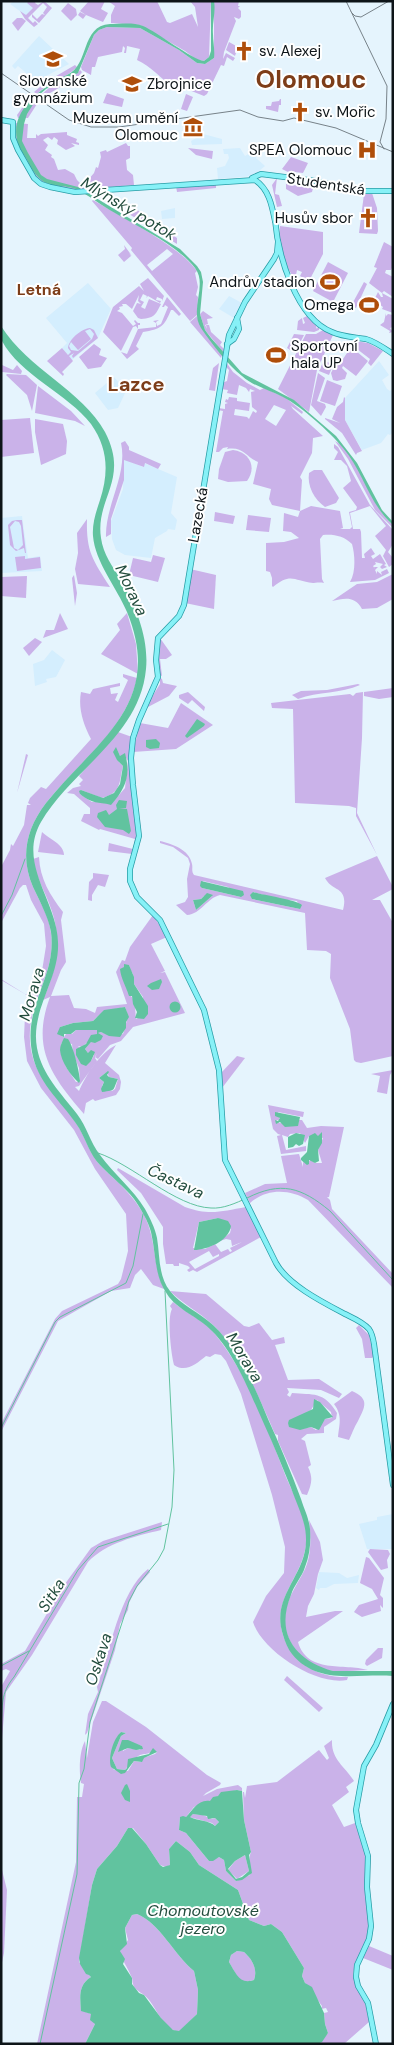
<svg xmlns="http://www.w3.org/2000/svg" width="394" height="2045" font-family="'DM Sans',sans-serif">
<rect width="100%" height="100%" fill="#e5f4fd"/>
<g fill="#d4eefe">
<polygon points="14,1 35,1 34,3 38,7 28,17 10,4"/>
<polygon points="39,36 69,64 46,76 33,86 30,83 33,80 24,71 18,66 15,69 12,66"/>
<polygon points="203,134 222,139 222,144 192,145 191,141"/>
<polygon points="240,148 245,156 250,153 250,149 258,152 256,158 265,166 253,176 218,179 217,168 225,166 229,158 228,154 224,154 223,149"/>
<polygon points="175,208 175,218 162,219 161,211"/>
<polygon points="88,283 111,309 98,338 72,360 62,348 67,343 46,318"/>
<polygon points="229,296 242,303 234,318 219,309"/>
<polygon points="379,361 389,375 382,380 387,389 390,391 393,388 393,432 390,435 388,434 381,443 362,450 345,420 345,398"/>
<polygon points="114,377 126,391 118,408 108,410 95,393"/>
<polygon points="124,459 143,467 144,463 177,477 171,513 177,520 175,530 168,529 167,531 155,538 151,558 125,555 116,550 112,539 111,521 123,489"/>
<polygon points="22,516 28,558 40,556 42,571 1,573 1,518"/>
<polygon points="52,650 65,660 56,677 46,679 47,682 35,686 33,664 44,660"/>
<polygon points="393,1514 392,1549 367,1549 359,1524 377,1520 377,1517"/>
<polygon points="319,1572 339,1573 347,1578 359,1575 358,1583 334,1584 326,1588 320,1588 319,1590 316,1588"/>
</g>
<g fill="#cab2e9" fill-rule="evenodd">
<polygon points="29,1 36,1 35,3 38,5 44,1 52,8 39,23 32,17 32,14 37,19 42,14 45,15 43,13 47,7 43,3 28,18 33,23 35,21 38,24 34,27 25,19 20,11 26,15 33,8 27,3"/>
<polygon points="89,1 105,1 101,9 108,13 103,22 86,15 83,19 78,15 80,12 86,15 80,11"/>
<polygon points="108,1 157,1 167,22 170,23 192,14 198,27 195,7 190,1 211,1 209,57 204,61 197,60 185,51 140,25 111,23 111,15 115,6"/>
<path d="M214 1H239L238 6H240L238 8 241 11V17L239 19 234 17 236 21 224 52 223 59 226 53 235 58 233 61 227 57 224 66 221 65 207 94 204 96 184 88 183 90 177 88 179 85 175 82 172 86C159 77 152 67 137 60L140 49 127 46 126 53H124L125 48 123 46 122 52 98 57 95 67H92L91 75 82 70 81 67 94 35 99 30 107 27 140 28 179 50 197 63 205 64 214 58Z"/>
<polygon points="68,3 76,9 77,15 71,21 61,11"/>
<polygon points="17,18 22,18 26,21 18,31 12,23"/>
<polygon points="229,42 238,47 235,56 226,50"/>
<path d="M75 65 77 67C66 79 48 82 37 94L34 92 46 82Z"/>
<polygon points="80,70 82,72 78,77 43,97 40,96 50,87 73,77"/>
<polygon points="107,93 124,99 122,107 103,103"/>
<polygon points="186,94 193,97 187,111 181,109"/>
<polygon points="29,98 37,104 28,118 18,118 17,115"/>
<polygon points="280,99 281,99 281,105 279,105 278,112 266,109 266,106 271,106 272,102 279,101"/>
<polygon points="15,123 28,124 27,138 36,138 36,134 38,136 41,134 67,132 67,135 77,139 76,142 79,143 79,145 71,143 75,146 66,150 57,144 58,140 54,137 52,140 48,137 43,140 48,145 45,150 52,155 51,157 54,159 58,170 65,169 74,174 77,180 83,186 94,173 96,167 98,168 101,157 100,152 106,150 107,152 126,143 128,146 130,146 130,158 126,160 127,170 133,175 134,185 71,190 47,186 38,180 14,139"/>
<polygon points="193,147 188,148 213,151 212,159 196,155 188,148"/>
<polygon points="291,157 308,163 303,173 295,172 294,175 288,175 288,172 282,169"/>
<polygon points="277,178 275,194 279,195 282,206 277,207 272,185"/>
<polygon points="216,184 216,188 177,192 176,186"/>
<polygon points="286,184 313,188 312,192 298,196 286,189"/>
<polygon points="372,193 377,208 378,231 377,234 359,233 364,194"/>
<path d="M93 200C120 216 181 247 197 271L195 273 198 287 196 295 198 297 197 315 190 321 131 250 132 248 92 201ZM167 249 173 254 152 271 147 265Z"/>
<polygon points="136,209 177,238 177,244 129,214"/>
<polygon points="280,226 323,232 323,254 309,281 300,276 302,272 297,270 296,275 293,277 285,263 279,239"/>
<polygon points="384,242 393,247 393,266 391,270 386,270 385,273 393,277 393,297 384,291 382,293 369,283 377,268 374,267"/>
<polygon points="124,245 132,256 129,253 131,256 124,262 118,255 125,249"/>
<polygon points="328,262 348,273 333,302 313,291"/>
<path d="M148 278 164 296 162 301V299L157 297 156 300 161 301 160 303 148 296 146 298 147 296 143 294 140 300 144 302 141 307 145 309 149 299 161 304C156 313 156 318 141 319L138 318 133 311 137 303 141 304 138 301 139 295 132 309 126 304H122L123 306 119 307 120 309 117 311 122 313 133 326 136 324 134 321 135 320 138 323H140V325H138V329L156 327V323L153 321 159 320 156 322 157 326 161 324 168 307 165 305 164 307H162L167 297 181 314 179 316 173 310H171C164 327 161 329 143 332L136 346 139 349 127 359 121 352 127 354 138 329 136 326 133 327 121 351 103 332 113 307 139 286 144 291 140 284Z"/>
<polygon points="364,282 367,284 356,308 351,306"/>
<polygon points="378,292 381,297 383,297 382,293 393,299 393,313 382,309 383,307 375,301 376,299 374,300"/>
<polygon points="203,311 213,318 207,319 208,324 205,325 207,329 206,325 209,325 211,332 222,342 220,345 224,349 223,352 205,330 200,314"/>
<polygon points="386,313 386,316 388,314 393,315 393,327 390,328 393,332 389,333 390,331 380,325 384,322"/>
<polygon points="197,316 205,333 222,355 221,358 190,322"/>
<polygon points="307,316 317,326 316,327 317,329 318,326 319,327 319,330 314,332 297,330 298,321 302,318 303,324 305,323 303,318"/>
<path d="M90 328 94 330 98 338 73 358 72 356 74 353 69 356 73 361 62 372 64 374 63 376 47 361 62 348 68 355 71 352 68 348C69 339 81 329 90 328ZM90 329 94 334 92 339 78 351 71 350 69 346 71 342 78 350 91 339 85 331Z"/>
<polygon points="323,330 333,335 317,370 309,412 278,389 306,334 316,334"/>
<polygon points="294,334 304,335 295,353 287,348"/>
<polygon points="355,341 368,343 383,351 371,366 368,363 370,359 357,349 356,351 368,361 356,376 343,366 342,368 347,373 345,379 337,381 333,380 331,373 336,363 339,365"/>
<polygon points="94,344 101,349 99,355 107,358 101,367 88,369 79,357"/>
<polygon points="324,360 333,365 329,375 319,371"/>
<path d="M226 362 233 372 247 383 260 390 264 388 286 398 303 412 302 414 291 406 293 409 323 436 313 438 312 453 300 477 302 480 300 511 311 506 340 511 343 528 340 529H350L352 527 349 512 356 510 357 507 343 488 351 481 347 466 341 460H334L338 452 334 448V444L338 447 370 505 393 530V544L388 552 393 558V564L389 567 383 556 386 550 375 536 386 526 370 506 350 513 353 529H360L361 532 362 558H365L364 554 371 548 375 554 371 556 373 559 380 554 386 564 384 565 387 567 382 569 380 567 383 564 375 562 376 564 373 566 375 569 374 567H378L375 570 377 574V571L382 575 381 572 387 569 389 573 375 580 350 582C356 572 355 555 352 544 344 536 334 534 323 535L320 539 322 579 324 583C320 582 314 583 313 583 294 581 291 572 273 587L272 586V578L270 572 266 571V543L284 542 299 538 291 532 283 531 284 513 298 517 300 511 272 505 269 499 271 489 253 484 258 462C246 457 243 446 227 449L228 447 223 448 219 452H216L223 411 218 410V408L225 409V404L228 403 225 402 226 399 228 400 229 397 237 398V401L250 403 249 411 235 409 234 415 247 417 249 419 253 411 256 413 257 411 252 407 251 392 255 391 250 389 249 392 246 388 239 385 237 395 227 393 228 390 221 389 222 383 227 381 229 370 225 366ZM274 405 286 410 276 426 265 419Z"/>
<polygon points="219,363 215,391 209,390 213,368"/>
<polygon points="2,365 13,370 17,365 22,371 21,374 2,372"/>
<polygon points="318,373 325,378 317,401 325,404 326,407 321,416 311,405"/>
<polygon points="7,374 26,375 37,385 32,411 27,395 6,375"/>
<polygon points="327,380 342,386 335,406 320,401"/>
<polygon points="38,386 71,411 85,426 75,421 35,413"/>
<polygon points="344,397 345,398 345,420 362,451 357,453 356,455 342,433 325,419 325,418 340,423 332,419 337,407 343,402"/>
<polygon points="30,418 34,453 1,457 1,420"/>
<polygon points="35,419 63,424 67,441 66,454 41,465 35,432"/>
<path d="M125 441 129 447V450L161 464 158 469 145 463 144 467 124 460V480L111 519V534L106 537C105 505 128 475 121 443Z"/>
<path d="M335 441C357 452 369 505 393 525V528L375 510 348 459Z"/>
<path d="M233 450C250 452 257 468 247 481L228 482 218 479 219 469 225 452Z"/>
<path d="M314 470H322L339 498 336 503 325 507C314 499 307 486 309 473Z"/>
<polygon points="215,512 235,516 233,524 214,521"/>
<polygon points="248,515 271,518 269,532 246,530"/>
<path d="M87 519C86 552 93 560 110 587L78 584 75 569 78 553 77 533Z"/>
<path d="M17 520H22L26 553H25L24 548 16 551 10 545 8 525 12 521ZM15 521 19 522 21 526 23 545 18 550 14 548 10 527Z"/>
<polygon points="153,555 165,558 158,582 129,575 133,558 151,562"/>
<polygon points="25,556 25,559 40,557 41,568 17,571 15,557"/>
<polygon points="190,569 216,575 214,609 185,603"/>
<path d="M393 574V599L377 608 362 609C355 596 345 598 332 601L357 584 377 582Z"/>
<polygon points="74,575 77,593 75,606 72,578"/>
<polygon points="27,576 26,598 1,596 1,577"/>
<polygon points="60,613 68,629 43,638 46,630 54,630"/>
<polygon points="127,613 136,644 138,674 101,654 120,630 117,624"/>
<polygon points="35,638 42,642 29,656 23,648"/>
<polygon points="160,638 172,655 166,659 160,659 162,676 160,675 157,662"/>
<path d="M123 674 137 678C126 730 78 763 46 803 26 829 20 857 33 887 40 902 49 916 51 933 57 976 23 1005 31 1050 37 1082 62 1100 78 1126 86 1139 90 1155 101 1166 117 1182 134 1195 145 1217 156 1239 153 1266 164 1289L153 1285 141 1269 135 1275 130 1288 111 1291 58 1321 1 1432V1424L55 1319 62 1311 118 1284 121 1279 128 1251 126 1214 95 1169 74 1130 41 1088 27 1061 24 1037 25 1015 30 997 1 980V979L25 994 31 995 42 971 46 946 44 924 31 900 26 885H23L20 888 1 923V867L10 850 11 844 13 846 24 825 27 805H31L28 803 30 798 41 787 46 789 91 739C83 724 78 708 81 692L90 694 93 689 120 683V686L110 688 111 694 118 693 115 700 118 702 128 680 123 677Z"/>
<polygon points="160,678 162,679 163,683 177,686 169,696 148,707 147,705 160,684"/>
<path d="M358 684 360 685C341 694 318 691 298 699L292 695 301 691 327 690Z"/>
<polygon points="393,688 393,697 379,699 364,696 364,692"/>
<polygon points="188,692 205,707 204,711 192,700 188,704 179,698 179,695"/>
<polygon points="363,692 362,738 357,813 377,855 356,816 356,808 349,806 295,803 293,709 272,708 271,703 350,694 353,696 356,693"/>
<polygon points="181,703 213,725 176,749 133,752 140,723 168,728"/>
<path d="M118 732 132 737 130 786H132L138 834 132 854 108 851 109 843 133 849 135 839 100 829 99 830 81 821 84 814H90V808L74 794 67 793 73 788 81 786 79 784 83 780 79 776ZM116 748 120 756H125L128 761 125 788 113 802H92L80 794 81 790 102 798C122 793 119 781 123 766L119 762Z"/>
<polygon points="26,754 28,755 17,793"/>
<path d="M42 832C49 839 64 844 64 855L38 852Z"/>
<path d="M160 841C172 844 189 849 192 864 193 868 191 871 194 875L343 910C349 886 332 892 325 878L377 856 393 887V889L372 900H380L393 923V1056L361 1063 356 1062 354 1060 350 1029 330 978 331 954 326 951 307 950 305 913 220 895C207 898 201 914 187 915L176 905 185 902 188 897 187 879 190 864 188 858 173 847 160 843ZM203 881 228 887 241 897 202 888ZM253 892 278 899 297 901 300 909 252 899ZM204 896H212L196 910 193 900 201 899Z"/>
<path d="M39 857C40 879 50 895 63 912L61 920 66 962 61 970 51 996 69 995 74 1008 86 1009 95 1013 97 1007 127 1004 116 972 122 960 125 961 130 947 153 915 167 937 151 944 165 971 160 973 165 972 185 1013 133 1027 121 1041 110 1045 98 1059 95 1057 97 1053 95 1058 97 1061 79 1086 75 1087 79 1091C86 1075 100 1053 116 1045L105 1063 119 1075 121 1082 120 1089 116 1095 95 1101 93 1099 86 1103 84 1114C51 1076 31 1048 50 997L43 1000C57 968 63 939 50 906 45 892 38 880 34 866L33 859ZM129 965 131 971 133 974 134 984 143 997 144 1019 140 1017 136 1019C135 1010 136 999 128 993L123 968ZM125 1007C129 1015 126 1026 123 1034L113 1036 101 1032 98 1033 85 1049 88 1053 94 1055 91 1061 78 1046 82 1047 97 1034V1030H76L72 1034H66L64 1037 62 1036 60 1027 73 1023 93 1021C103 1010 111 1010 125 1007ZM63 1042 72 1044 73 1054 79 1068 80 1081 76 1082 66 1067 61 1044ZM107 1072 109 1077 118 1079 115 1089 112 1091 102 1086 104 1082 99 1078Z"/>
<polygon points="93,873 109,875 105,887 98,885 92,895 92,901 88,900 89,882 93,878"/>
<polygon points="237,1056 245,1058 222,1088 221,1073"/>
<polygon points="393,1070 390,1075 387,1094 377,1092 380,1076 371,1074"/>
<path d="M268 1105 304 1112 303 1117 278 1112 280 1120H276L279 1123 298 1124 299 1120H302L307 1128 321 1126 344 1127 329 1197H327L330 1200 332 1209 393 1274V1288L308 1200C290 1189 267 1188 250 1203L245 1193 265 1184 287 1183 281 1156 299 1154 303 1167V1162L306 1163 311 1160 315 1163H322L318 1150 323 1138 309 1136 305 1143 300 1133 290 1134 288 1137 282 1135 286 1150 306 1146V1151L281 1154 277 1136 281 1135 278 1134 273 1129Z"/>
<path d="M118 1168 185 1207C210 1216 222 1211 246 1207L261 1237 197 1272 193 1270 189 1272 187 1270 190 1268 188 1266 179 1263V1266H174L173 1264H166L163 1244V1227L141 1193 117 1170ZM218 1218 231 1229 230 1233 220 1241 226 1239 231 1240 232 1246 242 1242 230 1248 232 1251 230 1252 228 1249 221 1252 215 1244 205 1249 193 1248 199 1222ZM209 1251 213 1257 219 1254V1256L195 1269 189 1262Z"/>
<path d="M170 1291 206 1294 244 1326 249 1327 259 1323 272 1340 284 1337 285 1343 275 1345 288 1380 319 1379 342 1394 339 1398 321 1390 287 1388 289 1392 287 1395 290 1397 292 1393C313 1395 324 1391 337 1413L336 1419 324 1427V1433L307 1434 301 1439 305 1441 311 1465 308 1467C313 1477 312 1484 307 1495L302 1494 278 1441V1435L275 1434C261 1402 238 1347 212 1324 199 1312 183 1304 170 1291ZM317 1400 331 1412 332 1418 325 1419 316 1430 311 1427 300 1429 288 1423 311 1410Z"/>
<path d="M173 1302C186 1313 204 1320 215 1334 248 1375 267 1428 286 1477 295 1498 309 1522 306 1545 301 1580 270 1600 284 1638 294 1665 320 1678 348 1677L347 1680C316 1686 262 1651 253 1622L266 1596 284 1573 285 1547 272 1495 241 1394 226 1361 221 1355 215 1354 210 1357 206 1356C196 1364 186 1373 174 1365 171 1354 167 1318 172 1309L170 1306Z"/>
<polygon points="359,1325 369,1335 374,1356 372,1358 365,1358 362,1339 356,1328"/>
<path d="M352 1391C370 1399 365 1407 358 1421 354 1427 352 1434 349 1440L338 1437C339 1425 343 1416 334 1404Z"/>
<path d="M309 1520 320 1542 323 1560 318 1574 314 1594 308 1606 306 1617 335 1611H343L298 1642C307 1674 344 1663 368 1670 357 1670 344 1672 333 1671 303 1668 278 1637 286 1608 290 1595 297 1584 303 1573 312 1557 311 1537 309 1520Z"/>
<path d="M162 1522 161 1530C136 1536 106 1543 88 1562L32 1655 6 1692 1 1750V1687L10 1671 6 1669 1 1671V1664L25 1651 62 1588 91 1548 103 1541Z"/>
<polygon points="370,1549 388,1550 390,1554 387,1560 388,1568 381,1570 368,1552"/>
<polygon points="366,1557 369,1558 384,1578 380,1595 383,1598 383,1608 380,1605 381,1611 362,1617 354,1612 359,1605 378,1599 372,1589 360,1583"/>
<path d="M148 1569 150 1572 137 1587 129 1603 128 1610 120 1624 115 1650 87 1733 85 1735 88 1714 98 1692 97 1687C110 1652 119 1592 148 1569Z"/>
<polygon points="378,1648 383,1648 382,1658 367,1666 365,1664 366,1660"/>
<polygon points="287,1676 323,1708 319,1712 284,1680"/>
<path d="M102 1701H106L146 1727 207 1775 221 1783 220 1785 206 1793 203 1796 217 1789 238 1785 242 1788V1791L237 1790 218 1796 210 1802 194 1807 186 1817H180L179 1830 186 1833 209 1861 219 1857 224 1860 226 1871 236 1881 250 1875C251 1868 248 1858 251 1852L244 1820 243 1792H244L245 1798 247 1786 277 1782 319 1750 327 1760 329 1758 324 1746 332 1740C331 1760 345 1766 354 1781L346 1787 349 1792 332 1805 344 1827 355 1823 365 1853V1892L369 1928 365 1944 355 1964 353 1975 356 1986 365 2002 369 2022 344 2044H317L328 2033 325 2024 324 2013 328 2012 326 2008 321 2009 322 2006 305 1983 302 1976 304 1968 282 1932 271 1924 264 1926 249 1920 238 1890 199 1865 190 1852 176 1841 169 1849 170 1865 166 1867 160 1865 146 1844 133 1828H128L117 1846 97 1869 92 1885 79 1962 91 1977C78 1985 80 1997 81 2010L91 2014 95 2024 85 2044H37L76 1862 77 1797H82L84 1784 81 1783C79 1771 79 1752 85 1741L87 1758 93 1722ZM121 1732 126 1733 121 1736 112 1758 117 1769 125 1770C129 1765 134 1758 140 1755 146 1753 148 1755 152 1751L157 1752 155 1754 143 1758 141 1762 134 1761 128 1771 114 1770 110 1759 117 1737ZM124 1740 142 1746 140 1750 128 1748 123 1751Z"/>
<polygon points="193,1814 203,1815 212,1819 215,1818 219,1822 215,1826 212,1823 189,1817"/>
<polygon points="245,1855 249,1871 237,1879 228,1870 235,1861"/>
<polygon points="1,1866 7,1890 4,1953 1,1967"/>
<path d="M137 1914C160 1923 174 1955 194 1971L198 1990 197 2014 179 2032C160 2028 157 2005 144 1995 140 1992 134 1989 133 1984 132 1981 133 1979 131 1976 127 1966 123 1963 120 1951L128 1940 125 1928 132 1915Z"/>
<polygon points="369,1946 393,1956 393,1970 363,1958"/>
<path d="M237 1951 244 1952C252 1959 258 1969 254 1980L247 1982 239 1980 229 1962 231 1955Z"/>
</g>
<g fill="#61c39f" fill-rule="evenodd">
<path d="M211 1H214C216 12 212 23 213 34 213 42 215 50 214 58L205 64 197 63 179 50 140 28 107 27 99 30 94 35 78 73 46 89 39 95 27 114 24 124 22 141 28 153 41 175 47 179 78 187 180 249 197 266 201 272 203 282 200 314 205 330 211 338 242 373 294 400 336 436 357 463 382 510 393 522V525C369 504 363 471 343 448 329 431 302 407 283 397 269 390 253 386 242 376 227 364 212 344 201 328 189 309 208 285 195 268 177 245 140 228 115 213 102 206 90 196 76 189 66 185 53 187 44 182 35 176 31 167 26 158 23 153 18 146 17 140 10 109 44 86 67 75 90 65 80 26 110 24 119 24 134 22 143 26 157 32 193 60 204 61L209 57 211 51Z"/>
<path d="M1 326C28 369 83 391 105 432 130 480 95 498 101 538 103 554 113 567 121 580 136 607 149 638 146 669 140 736 72 769 41 822 17 864 57 900 58 942 60 979 30 1010 37 1048 42 1075 61 1093 77 1114 87 1127 90 1142 100 1155 114 1174 133 1189 145 1209 150 1218 155 1228 157 1238 160 1255 158 1276 170 1291 181 1305 199 1312 213 1325 237 1347 256 1389 268 1419 280 1445 291 1472 301 1499 304 1509 309 1518 310 1529 311 1541 310 1555 305 1567 302 1577 294 1585 291 1595 275 1634 295 1660 333 1671H393V1676C358 1673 318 1686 292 1654 288 1649 285 1642 283 1635 270 1596 307 1575 306 1539 306 1521 297 1505 291 1488 282 1467 274 1445 264 1424 251 1395 235 1354 212 1331 199 1317 177 1310 167 1294 154 1276 156 1253 151 1232 148 1221 141 1209 134 1199 124 1186 111 1177 100 1165 90 1155 86 1140 79 1128 64 1104 40 1086 33 1057 21 1005 57 979 51 932 48 916 40 902 33 887 20 857 26 829 46 803 96 741 165 704 127 612 117 588 95 562 93 536 92 524 96 512 100 500 109 472 108 448 91 424 68 394 20 375 2 341 0 337 1 331 1 326Z"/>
<polygon points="197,719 205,724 204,726 187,738 185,736"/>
<polygon points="156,739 160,743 159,748 150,749 146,747 146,740"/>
<path d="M116 747 120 756 125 753C131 775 126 788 111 805 97 801 94 805 80 794L79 791 81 790 103 798 114 793 120 784 123 766 117 760 113 752Z"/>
<polygon points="119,800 127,801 126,808 119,808 127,809 131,831 129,834 123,830 105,827 97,817 98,813 106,810 109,815 117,809 116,805"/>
<polygon points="201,881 243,891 244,895 241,897 202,888 200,886"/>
<path d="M253 892C262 895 297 900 302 905L300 909 252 899 250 895Z"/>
<polygon points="207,893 213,895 212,896 196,910 193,900 201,899"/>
<path d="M124 964 129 965 134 977V984L148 1006V1014L144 1019 135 1018 137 1012 133 1004 132 996H129C126 986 121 979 120 969L124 967Z"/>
<polygon points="161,979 162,982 159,989 152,990 147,986 151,983"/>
<circle cx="175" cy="1007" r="5.5"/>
<polygon points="125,1007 129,1017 126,1022 126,1028 120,1037 109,1036 101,1032 98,1033 103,1036 101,1040 95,1043 91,1042 85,1049 88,1053 91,1050 95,1052 91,1061 86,1066 81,1064 76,1055 76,1049 86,1044 91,1035 97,1034 97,1030 76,1030 71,1034 64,1034 64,1037 57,1034 60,1027 73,1023 93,1021 104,1010"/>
<path d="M64 1038 68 1039C74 1048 79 1071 80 1081L79 1083C71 1076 61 1062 60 1050 60 1046 62 1042 64 1038Z"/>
<path d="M108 1071 109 1072 107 1075 109 1077 118 1079C112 1091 117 1090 102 1092L101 1089 104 1082 99 1078Z"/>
<polygon points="275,1112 300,1117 298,1126 285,1127 280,1122 276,1124 275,1120 278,1121 280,1118 275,1116"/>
<polygon points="322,1132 322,1143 318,1150 319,1161 315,1163 309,1160 309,1164 307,1165 301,1160 301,1158 307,1152 309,1136 315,1133 318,1136"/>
<polygon points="296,1133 305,1135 303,1144 299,1146 296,1144 293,1147 288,1148 288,1137"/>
<path d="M218 1218 228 1221 231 1226C229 1241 207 1250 194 1250L199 1222Z"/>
<polygon points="314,1399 320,1402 333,1417 325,1419 319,1430 311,1427 300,1430 289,1427 288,1423 289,1420 313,1409"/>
<path d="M121 1732 126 1733 121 1736 112 1758 117 1769 125 1770 127 1768 128 1759 149 1754 153 1748 157 1752 144 1758 142 1762 134 1761 125 1773 121 1774 111 1767C108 1757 113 1739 121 1732Z"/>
<polygon points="122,1740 128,1740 142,1746 143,1749 136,1750 128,1748 118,1752"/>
<polygon points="127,1784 130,1791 130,1802 125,1800 121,1793 125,1785"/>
<path d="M237 1790 242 1791 244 1820 251 1852 249 1855 252 1873 242 1880 236 1881 226 1871 224 1860 219 1857 213 1861H209L186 1833 179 1830 180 1817 183 1816 186 1817C193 1810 198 1799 210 1801L213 1797 218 1796 221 1792ZM193 1814 207 1816 208 1819 215 1818 219 1822 215 1826C209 1820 197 1821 190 1817ZM245 1855 249 1871 242 1877 236 1879 228 1869 235 1861Z"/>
<path d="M128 1828H132L146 1844 160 1865 163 1867 170 1865 169 1849 176 1841 190 1852 199 1865 238 1890 249 1920 264 1926 271 1924 282 1932 304 1968 302 1976 305 1983 312 1987 324 2013 325 2024 328 2033 322 2042 317 2044H85L95 2024 90 2020 91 2014 81 2011C80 1997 78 1985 91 1977L89 1975 86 1974 80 1964 79 1958 92 1885 97 1869 117 1846ZM137 1914C160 1923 174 1955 194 1971L198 1990 197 2014 179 2031 173 2030 161 2018 144 1995 139 1993 132 1984V1978L123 1964 125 1959 120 1951 127 1944 125 1928 132 1915ZM237 1951 244 1952C252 1959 258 1969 254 1980 239 1985 236 1973 229 1962L231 1955Z"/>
</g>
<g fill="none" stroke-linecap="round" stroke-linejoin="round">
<g stroke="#61c39f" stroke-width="1">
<polyline points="1,916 12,895 25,859"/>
<path d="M98 1153C132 1164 176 1207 211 1208 223 1209 236 1203 247 1198 281 1181 301 1187 330 1211L393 1280"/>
<polyline points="1,1428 55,1322 60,1317 126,1283 133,1266 143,1214"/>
<polyline points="1,1666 29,1651"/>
<path d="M1 1726C3 1705 0 1694 14 1677L78 1570 98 1547 168 1524"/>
<polyline points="1,1885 1,1915"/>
<polyline points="1,1941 1,1951"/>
<polyline points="40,2044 77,1874 79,1783 84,1769 90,1722 129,1601 137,1586 158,1560 164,1549 172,1507 174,1470 165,1291"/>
</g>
<defs>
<g id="major">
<path d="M1 120 13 122V138L18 150 34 178 41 184 50 187 75 192 255 180C269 189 272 206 275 221"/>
<polyline points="252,178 261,174 316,181 364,191 393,191"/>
<path d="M275 220C278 255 296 318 332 332 343 337 354 337 366 339 376 342 384 348 393 354"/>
<path d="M278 242 277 253 274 259 245 302 229 335 184 605 179 616 158 638 156 660 158 677 139 720 133 738 131 758 133 785 139 836 130 869V881L137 897 160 920 204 1010 219 1070 225 1160 276 1263C288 1285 324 1303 345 1314 353 1318 363 1322 369 1329 372 1333 373 1338 374 1344L393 1485"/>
<polyline points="227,344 234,339 239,329 237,318"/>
<polyline points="376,2044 368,2003 358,1986 356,1977 357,1965 369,1939 371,1926 367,1887 368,1856 358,1823 356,1810 364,1766 376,1745 393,1704"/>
</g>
</defs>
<use href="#major" stroke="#289da6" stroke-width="6"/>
<use href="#major" stroke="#87f1f7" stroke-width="4.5"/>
<g stroke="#778289" stroke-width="1">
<polyline points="346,1 387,86 386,119 380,142 384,149"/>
<polyline points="351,12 355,16 361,17 389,1"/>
<polyline points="1,73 69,120 91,127 119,127 240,110 258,117 283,121 294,118 336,128 393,152"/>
</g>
</g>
<defs>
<symbol id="church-bare" viewBox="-9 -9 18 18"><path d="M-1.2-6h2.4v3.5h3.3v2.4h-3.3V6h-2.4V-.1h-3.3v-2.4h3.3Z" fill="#af4e0a" stroke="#fff" stroke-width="2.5" paint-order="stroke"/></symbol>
<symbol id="university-bare" viewBox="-9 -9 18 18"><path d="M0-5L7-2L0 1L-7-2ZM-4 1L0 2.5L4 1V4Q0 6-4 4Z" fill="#af4e0a" stroke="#fff" stroke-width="2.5" paint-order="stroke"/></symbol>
<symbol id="museum-bare" viewBox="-9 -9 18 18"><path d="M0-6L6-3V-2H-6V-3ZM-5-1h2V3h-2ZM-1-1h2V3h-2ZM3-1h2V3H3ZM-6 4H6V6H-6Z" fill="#af4e0a" stroke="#fff" stroke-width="2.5" paint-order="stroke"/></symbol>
<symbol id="hospital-bare" viewBox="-9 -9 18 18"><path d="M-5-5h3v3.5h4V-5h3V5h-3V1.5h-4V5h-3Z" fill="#af4e0a" stroke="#fff" stroke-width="2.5" paint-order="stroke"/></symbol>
<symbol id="stadium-bare" viewBox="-9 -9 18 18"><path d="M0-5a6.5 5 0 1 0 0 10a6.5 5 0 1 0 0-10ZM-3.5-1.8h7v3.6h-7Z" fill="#af4e0a" stroke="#fff" stroke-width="2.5" paint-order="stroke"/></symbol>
</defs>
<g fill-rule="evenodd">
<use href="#church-bare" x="230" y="37" width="28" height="28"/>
<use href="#university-bare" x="39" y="45" width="28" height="28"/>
<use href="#university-bare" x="118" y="70" width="28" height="28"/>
<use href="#church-bare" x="286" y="98" width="28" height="28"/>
<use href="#museum-bare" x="179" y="113" width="28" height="28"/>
<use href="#hospital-bare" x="353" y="136" width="28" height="28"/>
<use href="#church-bare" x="354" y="204" width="28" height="28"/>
<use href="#stadium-bare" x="316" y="268" width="28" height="28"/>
<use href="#stadium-bare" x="355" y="291" width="28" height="28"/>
<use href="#stadium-bare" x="262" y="341" width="28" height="28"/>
</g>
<g text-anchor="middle" stroke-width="4" stroke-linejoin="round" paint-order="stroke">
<g font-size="15" fill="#0d1418" stroke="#fff" text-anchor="end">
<text x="259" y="56" text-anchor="start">sv. Alexej</text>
<text x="53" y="86" text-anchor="middle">Slovanské<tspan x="53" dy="17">gymnázium</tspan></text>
<text x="147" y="89" text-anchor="start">Zbrojnice</text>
<text x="315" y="117" text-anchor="start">sv. Mořic</text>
<text x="178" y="123">Muzeum umění<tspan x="178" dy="17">Olomouc</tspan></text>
<text x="352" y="155">SPEA Olomouc</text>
<text x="353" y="223">Husův sbor</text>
<text x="315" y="287">Andrův stadion</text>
<text x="354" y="310">Omega</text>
<text x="291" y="351" text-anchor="start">Sportovní<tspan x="291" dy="17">hala UP</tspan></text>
</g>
<g font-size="15" fill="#0d1418" stroke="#fff">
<text transform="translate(326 184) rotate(9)" y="5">Studentská</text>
<text transform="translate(198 515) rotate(-80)" y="5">Lazecká</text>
</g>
<g font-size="16" font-style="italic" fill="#234d3e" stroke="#fff">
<text transform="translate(129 208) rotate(31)" y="6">Mlýnský potok</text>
<text transform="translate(132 590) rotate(65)" y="6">Morava</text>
<text transform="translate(31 994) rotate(-74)" y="6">Morava</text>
<text transform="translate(176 1181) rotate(25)" y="6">Častava</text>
<text transform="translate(245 1357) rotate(59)" y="6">Morava</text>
<text transform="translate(51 1595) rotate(-58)" y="6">Sitka</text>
<text transform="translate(98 1659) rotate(-72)" y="6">Oskava</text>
<text x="203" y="1916">Chomoutovské<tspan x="203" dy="18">jezero</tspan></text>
</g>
<g font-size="16" font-weight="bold" fill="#7d3d19" stroke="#fff">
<text x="39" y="295">Letná</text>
</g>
<g font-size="20" font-weight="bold" fill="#7d3d19" stroke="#fff">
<text x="136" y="391">Lazce</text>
</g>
<g font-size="25" font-weight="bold" fill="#7d3d19" stroke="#fff">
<text x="311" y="88">Olomouc</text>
</g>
</g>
<rect width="394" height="2045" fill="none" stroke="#0d1418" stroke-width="5"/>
</svg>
